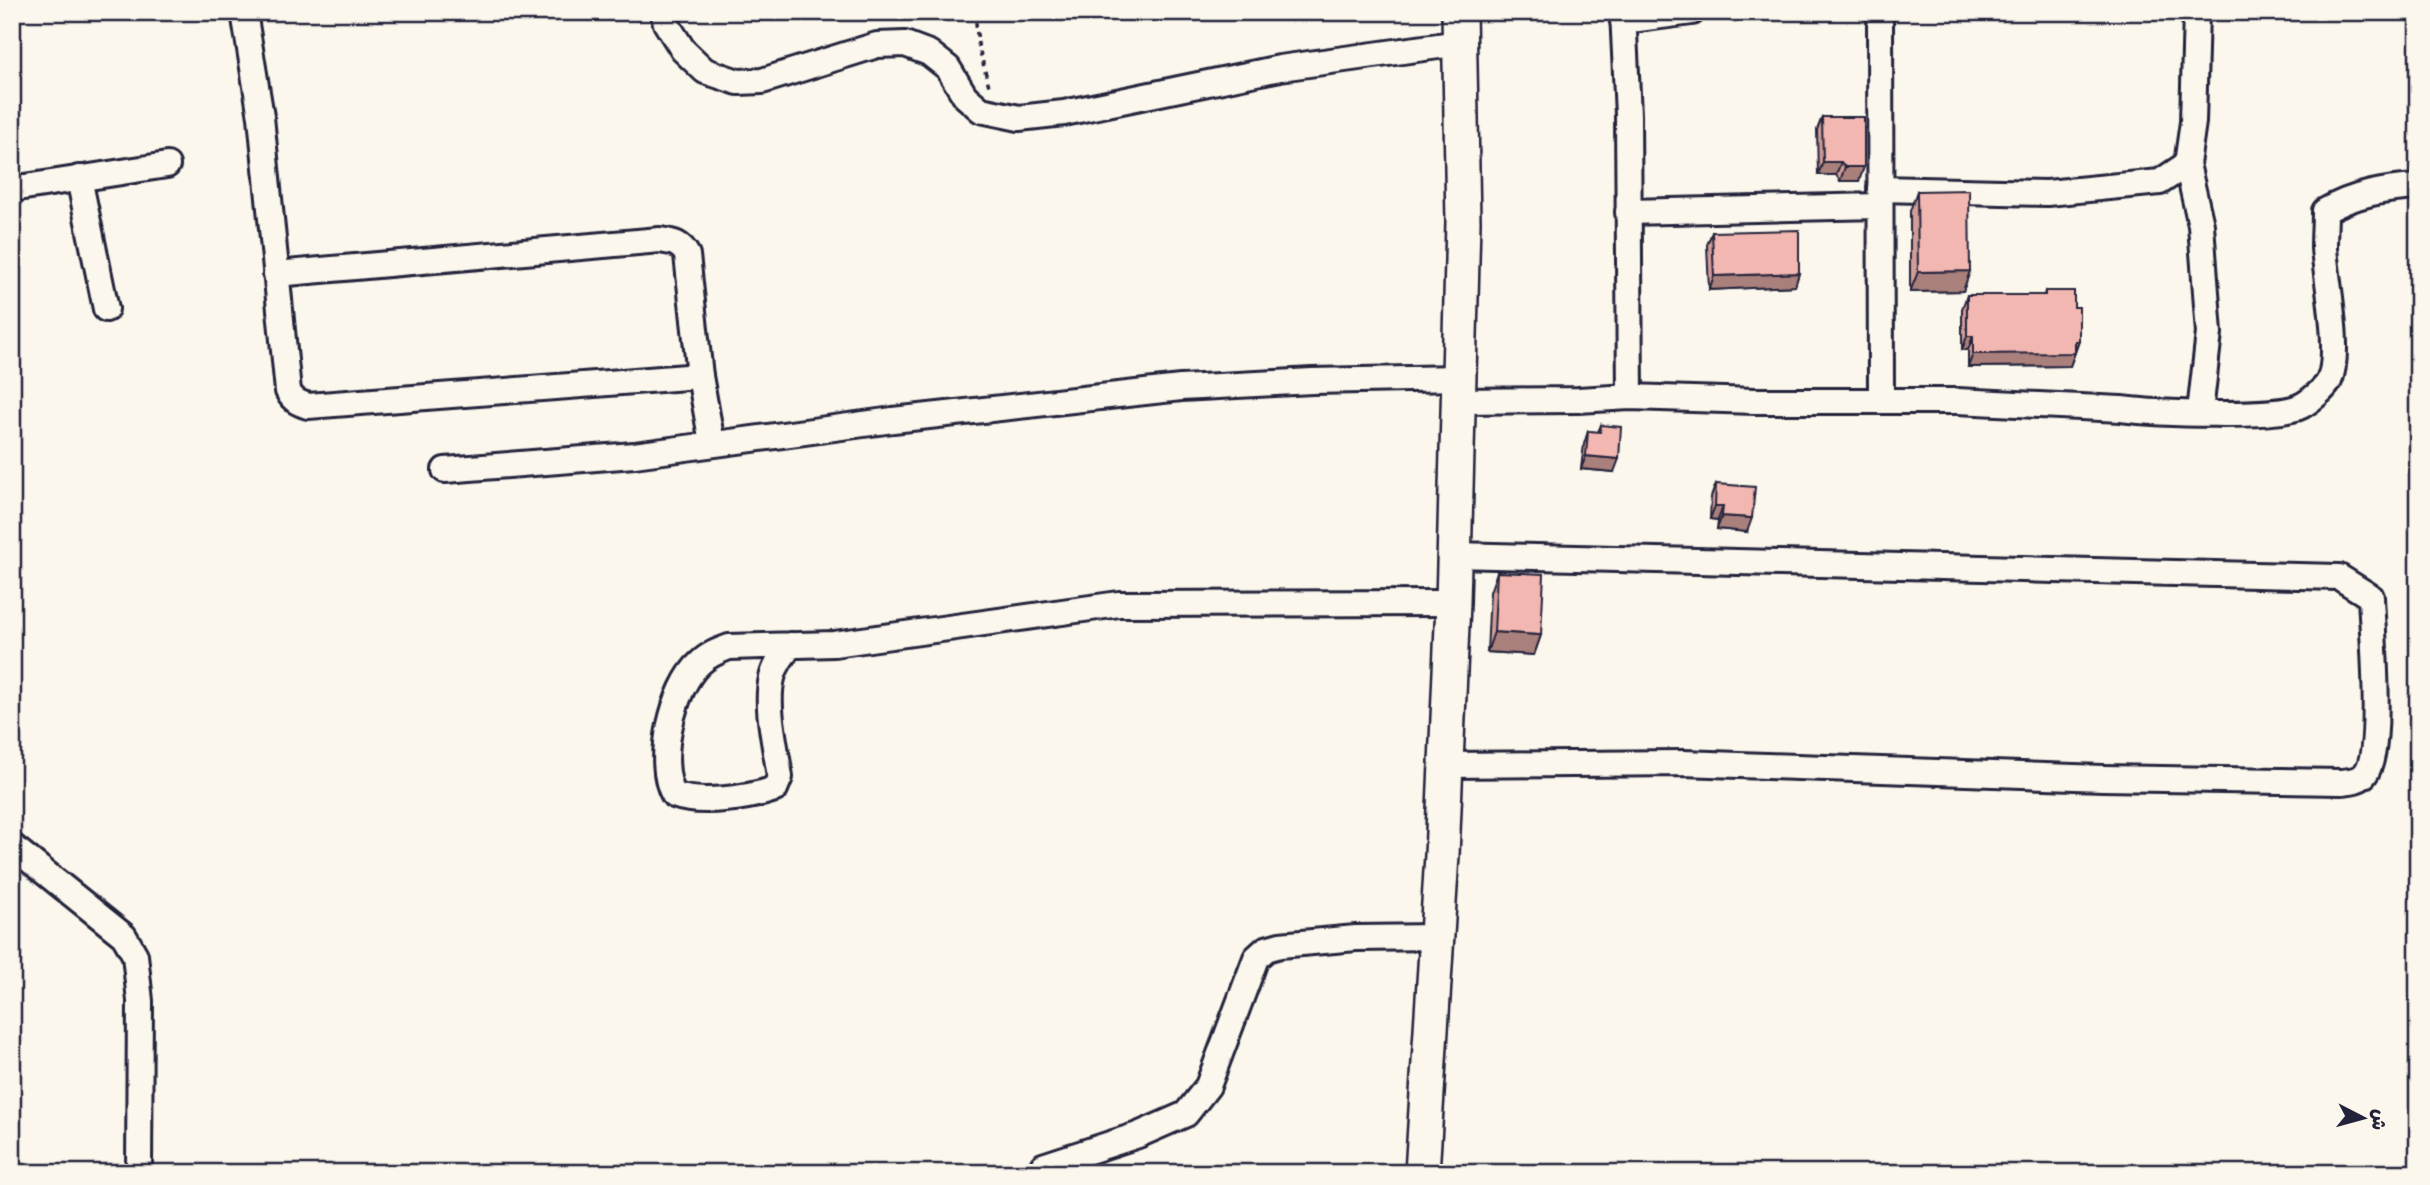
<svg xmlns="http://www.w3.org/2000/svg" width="2430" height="1185" font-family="Caveat,'Playpen Sans Arabic',sans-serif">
<rect width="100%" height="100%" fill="#fbf7ec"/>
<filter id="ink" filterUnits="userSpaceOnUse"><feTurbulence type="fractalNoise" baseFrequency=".0143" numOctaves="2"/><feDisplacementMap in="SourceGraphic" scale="14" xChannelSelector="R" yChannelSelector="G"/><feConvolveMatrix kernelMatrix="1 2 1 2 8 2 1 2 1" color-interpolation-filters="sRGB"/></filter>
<g filter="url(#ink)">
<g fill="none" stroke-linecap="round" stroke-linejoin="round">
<defs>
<g id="minor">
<path d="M244 12 261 117 288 391C293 401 299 403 308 406L700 376 687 255C681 243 673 242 660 240L276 274"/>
<polyline points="663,12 666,23 683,50 705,71 738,82 762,81 877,45 905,44 929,53 948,68 965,96 981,110 1019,118 1064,113 1280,68 1460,43"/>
<polyline points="1623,12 1628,115 1630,397"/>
<polyline points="1880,12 1881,400"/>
<polyline points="1623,21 1692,12"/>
<polyline points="2187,164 2201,225 2209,333 2200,412"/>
<polyline points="79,178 106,309"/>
<polyline points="12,189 167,165"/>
<polyline points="1880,189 2047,193 2160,182 2187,164 2193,122 2196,12"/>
<polyline points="1628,212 1880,206"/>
<polyline points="700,376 712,443"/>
<path d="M1458 401 1578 400 1630 397 1755 401H1957L2121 409C2152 413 2277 419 2301 406 2309 402 2325 389 2329 381 2342 353 2326 279 2324 248 2324 236 2325 223 2325 211 2355 194 2384 189 2418 187"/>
<polyline points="445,470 634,455 893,420 1181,388 1312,381 1458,378"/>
<path d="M791 645C783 655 775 665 772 678 765 706 776 748 780 777L775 789C749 798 699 805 674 795 655 763 673 687 700 663 708 655 718 651 729 647L834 644 1119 604 1453 603"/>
<path d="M1446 765 1683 763 2103 778 2342 782C2349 781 2357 781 2363 776 2385 757 2372 629 2371 597L2339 577 1454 555"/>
<polyline points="12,846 124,936 135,955 140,1001 139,1173"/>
<polyline points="1043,1166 1138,1135 1186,1114 1208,1086 1256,958 1266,949 1280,945 1356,938 1437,937"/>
</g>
<polyline id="secondary" points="1422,1173 1442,855 1453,603 1463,222 1459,12"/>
</defs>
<use href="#minor" stroke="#22223b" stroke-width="30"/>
<use href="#secondary" stroke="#22223b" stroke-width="38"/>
<polyline stroke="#22223b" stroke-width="3.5" stroke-dasharray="5 5" stroke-linecap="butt" points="975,12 978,44 989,86"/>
<use href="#minor" stroke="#fbf7ec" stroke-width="24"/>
<use href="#secondary" stroke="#fbf7ec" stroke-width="33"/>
</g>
<g fill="#d19d98" stroke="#22223b" stroke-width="2">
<polygon points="1822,117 1859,181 1840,181 1836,175 1818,175 1817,130"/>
<polygon points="1917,191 1970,271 1963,291 1910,292 1910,211"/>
<polygon points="1712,232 1799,273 1795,286 1709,290 1707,245"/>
<polygon points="2045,291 2074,307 2079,341 2070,366 1968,367 1968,350 1962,350 1962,309 1967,295 2044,295"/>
<polygon points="1601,425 1614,472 1581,469 1584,444 1588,431 1598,432"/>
<polygon points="1716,484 1747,532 1717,529 1718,520 1710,519 1711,497"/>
<polygon points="1497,572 1541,635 1534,655 1487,652 1490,592"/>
</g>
<g fill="#aa807c" stroke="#22223b" stroke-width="2">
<polygon points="1823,162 1841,162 1836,175 1818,175"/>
<polygon points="1845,167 1864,167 1859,181 1840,181"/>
<polygon points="1970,271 1963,291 1910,292 1918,272"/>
<polygon points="1799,273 1795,286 1709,290 1714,276"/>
<polygon points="1967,336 1973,336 1968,350 1962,350"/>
<polygon points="2075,341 2079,341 2070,366 1968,367 1973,354"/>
<polygon points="1586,456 1619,459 1614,472 1581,469"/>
<polygon points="1715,506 1723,506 1718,520 1710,519"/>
<polygon points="1722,516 1752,518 1747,532 1717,529"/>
<polygon points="1494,632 1541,635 1534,655 1487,652"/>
</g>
<g fill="#f3b7b1" stroke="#22223b" stroke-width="2">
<polygon points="1822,117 1864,117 1864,167 1845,167 1841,162 1823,162"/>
<polygon points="1969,190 1970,271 1918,272 1917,191"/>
<polygon points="1799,230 1799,273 1714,276 1712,232"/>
<polygon points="2045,291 2074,291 2074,307 2079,307 2079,341 2075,341 2075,353 1973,354 1973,336 1967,336 1967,295 2045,295"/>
<polygon points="1601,425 1621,427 1619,459 1586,456 1588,431 1600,432"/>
<polygon points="1716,484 1755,487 1752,518 1722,516 1723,506 1715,506"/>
<polygon points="1497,572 1544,574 1541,635 1494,632"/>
</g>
</g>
<rect width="2430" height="1185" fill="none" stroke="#fbf7ec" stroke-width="42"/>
<rect x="21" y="21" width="2388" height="1143" fill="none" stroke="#22223b" stroke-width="2.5" filter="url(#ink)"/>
<g transform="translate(2363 1118) rotate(96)" stroke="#fbf7ec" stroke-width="5" paint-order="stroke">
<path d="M0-5L12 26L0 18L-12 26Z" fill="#22223b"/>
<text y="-10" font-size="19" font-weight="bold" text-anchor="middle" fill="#22223b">ش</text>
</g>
</svg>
